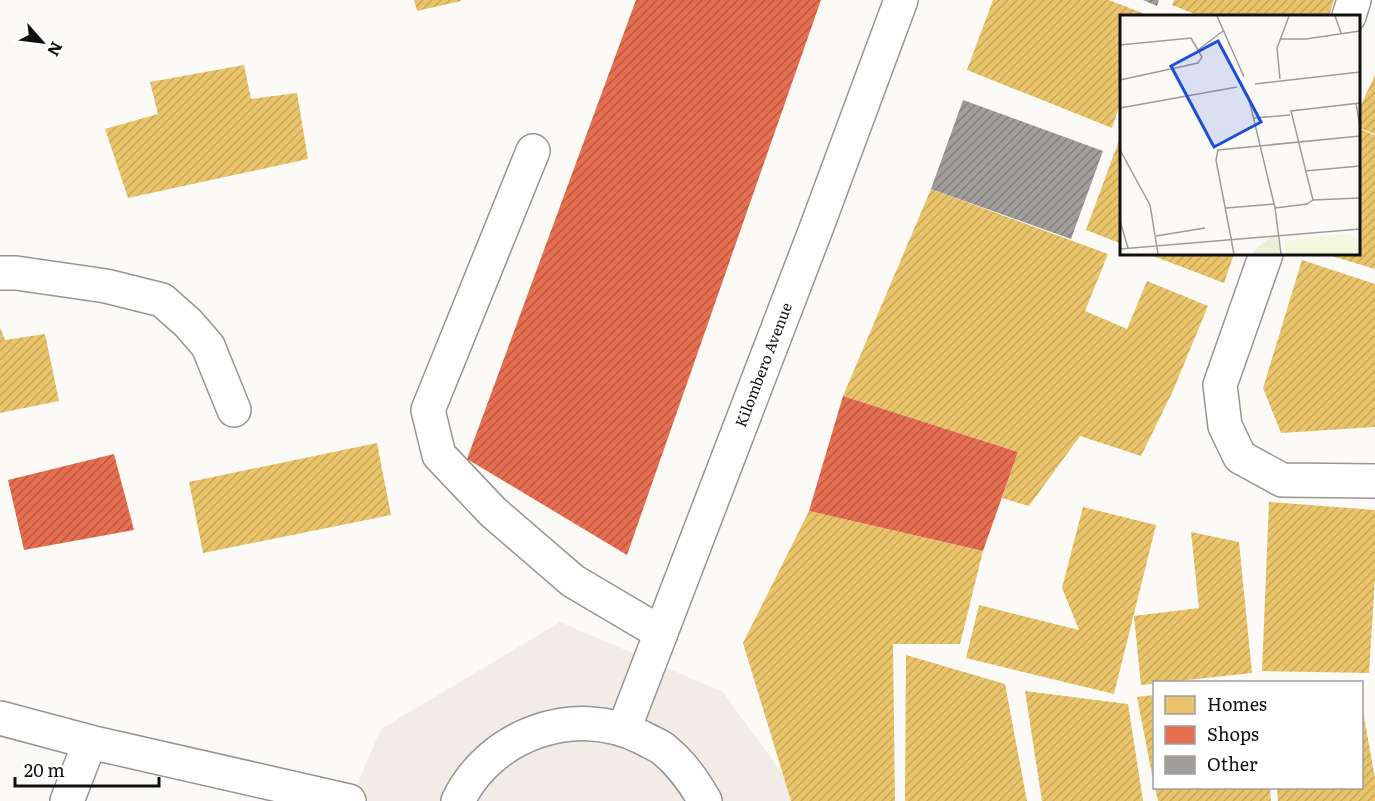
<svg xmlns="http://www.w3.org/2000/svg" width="1375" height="801" font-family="Literata,serif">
<defs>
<pattern id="homes-hatch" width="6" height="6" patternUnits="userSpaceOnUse" patternTransform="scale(1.5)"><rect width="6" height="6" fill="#e9c46a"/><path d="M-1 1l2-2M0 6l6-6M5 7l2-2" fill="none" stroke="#c7a75b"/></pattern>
<pattern id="shops-hatch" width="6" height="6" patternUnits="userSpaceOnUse" patternTransform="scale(1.5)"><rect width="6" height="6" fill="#e76f51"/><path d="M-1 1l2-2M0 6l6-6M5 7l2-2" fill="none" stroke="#ba5a42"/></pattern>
<pattern id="building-hatch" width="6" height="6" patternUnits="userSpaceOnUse" patternTransform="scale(1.5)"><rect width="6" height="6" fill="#a09d9b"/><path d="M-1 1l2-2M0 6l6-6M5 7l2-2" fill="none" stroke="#817f7d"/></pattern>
</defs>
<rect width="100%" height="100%" fill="#fcfaf6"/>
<polygon fill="#f1ece5" points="560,622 723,692 802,801 350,801 381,729"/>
<g fill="url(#homes-hatch)">
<polygon points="414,0 461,0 461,1 417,11"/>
<polygon points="993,0 1109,0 1150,16 1122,16 1122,98 1112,128 967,70"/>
<polygon points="1174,0 1334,0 1329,16 1199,16 1172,5"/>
<polygon points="244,65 251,99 297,93 308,159 128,198 105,129 158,114 150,82"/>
<polygon points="1375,75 1375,134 1359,128 1359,109"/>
<polygon points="1359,129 1375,135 1375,269 1325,254 1359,254"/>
<polygon points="1121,135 1122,135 1122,244 1086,230"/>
<polygon points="931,189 1108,254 1085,311 1127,329 1147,281 1208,306 1172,393 1141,456 1080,436 1029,506 1002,498 1018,452 843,396"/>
<polygon points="1148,254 1234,254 1224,283"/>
<polygon points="1302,260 1375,284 1375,427 1281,433 1263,388"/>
<polygon points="0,327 5,340 45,334 59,401 0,413"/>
<polygon points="377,443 391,515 203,553 189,482"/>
<polygon points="1269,502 1375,510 1375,578 1369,673 1262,671"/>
<polygon points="1083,507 1156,525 1114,694 966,658 979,605 1079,630 1062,588"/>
<polygon points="809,511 983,551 960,644 893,644 895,801 791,801 743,643"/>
<polygon points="1191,532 1239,542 1252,673 1141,685 1134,616 1199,608"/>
<polygon points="906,655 1005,684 1027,801 905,801"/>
<polygon points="1025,691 1128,704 1143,801 1042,801"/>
<polygon points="1154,695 1154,779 1153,780 1137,697"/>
<polygon points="1362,706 1375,778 1375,801 1278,801 1277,788 1362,788"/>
<polygon points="1155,788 1270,788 1271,801 1158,801"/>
</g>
<g fill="url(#shops-hatch)">
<polygon points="636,0 821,0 627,555 467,459"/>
<polygon points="843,396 1018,452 983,551 809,511"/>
<polygon points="114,454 134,530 24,550 8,480"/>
</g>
<g fill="url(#building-hatch)">
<polygon points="1143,0 1159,0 1157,6"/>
<polygon points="963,100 1103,151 1071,239 931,189"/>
</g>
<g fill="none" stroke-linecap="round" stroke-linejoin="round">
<defs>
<g id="minor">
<polyline points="1349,16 1354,0"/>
<polyline points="533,151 428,410 439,455 493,512 573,581 661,633"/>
<polyline points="1266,254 1220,385 1225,426 1240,457 1282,480 1375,481"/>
<polyline points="0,273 16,273 106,286 162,300 188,323 208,346 234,410"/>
<polyline points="0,718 90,742 349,801"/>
<polyline points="624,729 816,229 901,0"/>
<polyline points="67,801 90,742"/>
<path d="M458 801C490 734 575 704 641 737 648 741 656 744 662 748 681 763 693 780 705 801"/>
</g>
</defs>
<use href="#minor" stroke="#969594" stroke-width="36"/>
<use href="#minor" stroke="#fffefe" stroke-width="33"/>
</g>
<g text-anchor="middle" stroke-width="6" stroke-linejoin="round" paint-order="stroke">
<g font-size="15" fill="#101010" stroke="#fff">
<text transform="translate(764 365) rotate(-69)" y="5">Kilombero Avenue</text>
</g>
</g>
<g transform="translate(1120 15)">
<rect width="240" height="240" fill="#fcfaf6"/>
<path d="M157 220 160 239H131L151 221Z" fill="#eceed8"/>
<path d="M212 220H229L240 225V239H166L165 226Z" fill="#f3f7de"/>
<path fill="none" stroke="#9e9c9a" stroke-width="1.5" d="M97 1 124 62M215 1 221 18M160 24H186L240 16M0 30 71 23 82 42 78 48 0 65M78 35 103 16M160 64 157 33 169 1M135 69 240 57M128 80 155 193 161 239M236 88 240 113M0 93 117 72M134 103 170 100M0 135 30 190 38 239M185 156 240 151M193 185 171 96 240 88M193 185 240 183M106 193 154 189M155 193 187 189 193 185M0 206 8 233M36 221 85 213M0 234 240 214M114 239 96 145 98 135 240 121"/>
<path fill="#1d4ed8" fill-opacity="0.15" stroke="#1d4ed8" stroke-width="3" d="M98 26 141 107 94 132 51 51Z"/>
<rect width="240" height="240" fill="none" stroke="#101010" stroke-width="3"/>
</g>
<rect x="1153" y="681" width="210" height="108" fill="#ffffff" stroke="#9f9f9f" stroke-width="1.5"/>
<rect x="1165" y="696" width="30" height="18" fill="#e9c46a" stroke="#9f9f9f" stroke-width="1.5"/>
<text x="1207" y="711" font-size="18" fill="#101010">Homes</text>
<rect x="1165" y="726" width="30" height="18" fill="#e76f51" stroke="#9f9f9f" stroke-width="1.5"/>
<text x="1207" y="741" font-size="18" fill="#101010">Shops</text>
<rect x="1165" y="756" width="30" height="18" fill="#a09d9b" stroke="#9f9f9f" stroke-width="1.5"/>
<text x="1207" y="771" font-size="18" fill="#101010">Other</text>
<g transform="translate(42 42) rotate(118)" stroke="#ffffff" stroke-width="4.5" paint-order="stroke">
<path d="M0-4.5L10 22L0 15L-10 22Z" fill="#101010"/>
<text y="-9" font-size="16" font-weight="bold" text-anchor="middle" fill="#101010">N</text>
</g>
<path d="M15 777v9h144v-9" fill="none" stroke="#101010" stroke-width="3"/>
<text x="24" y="777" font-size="18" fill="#101010" stroke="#ffffff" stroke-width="4.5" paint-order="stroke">20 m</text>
</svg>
